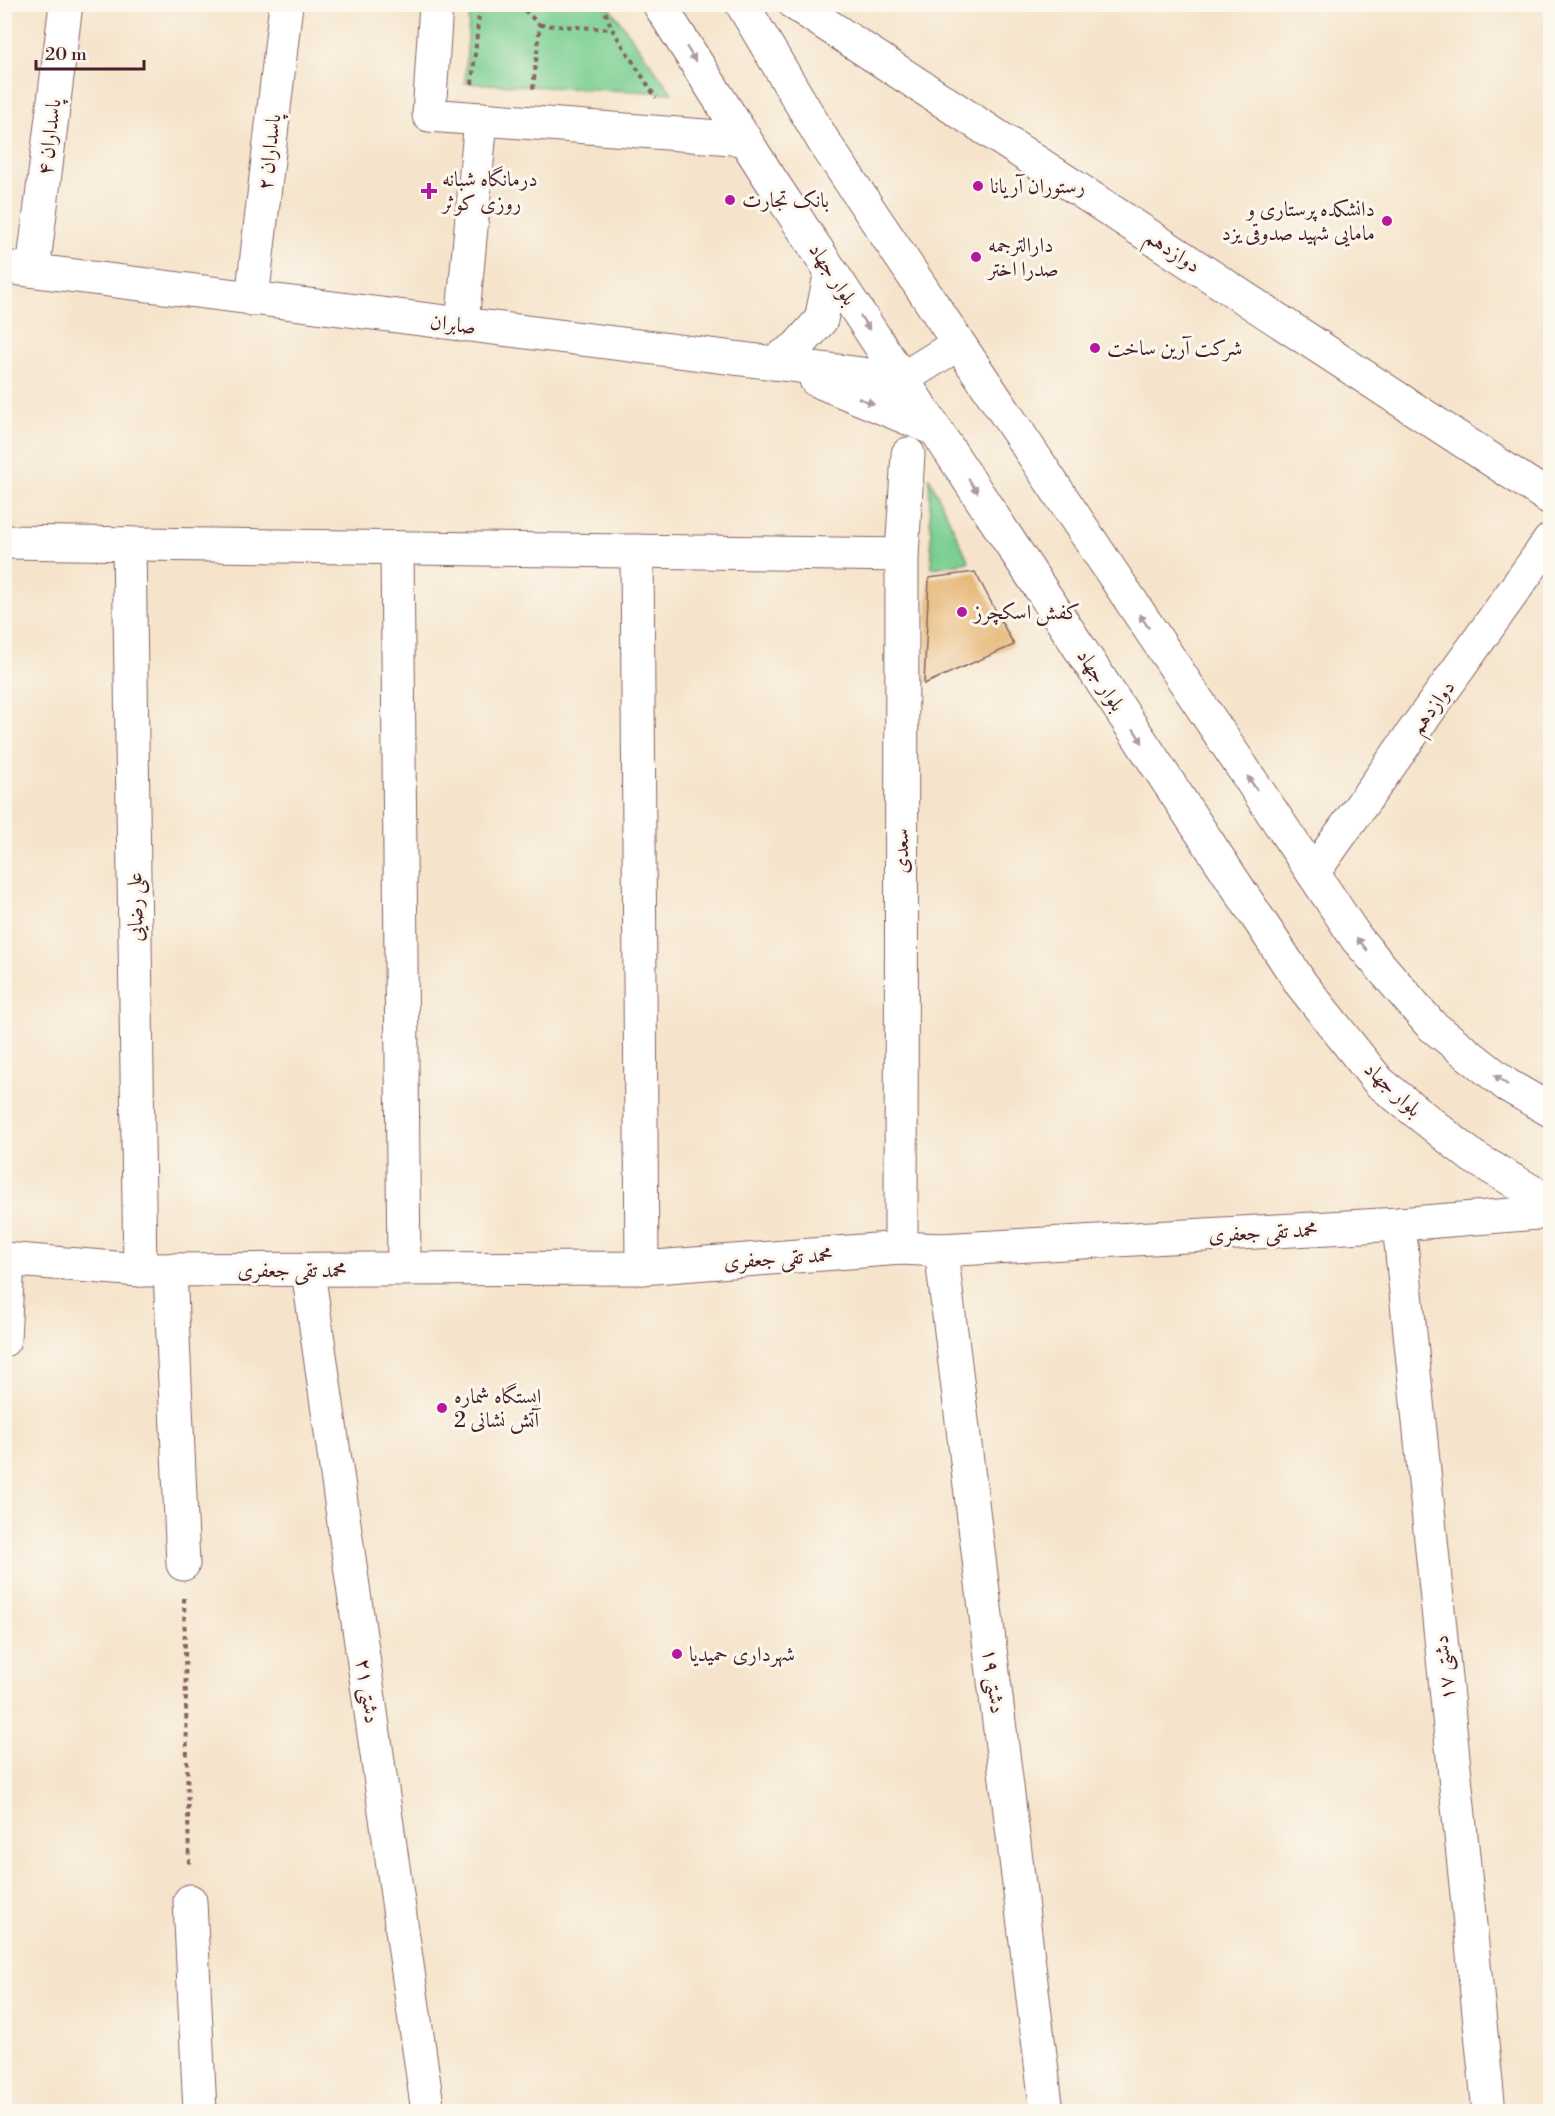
<svg xmlns="http://www.w3.org/2000/svg" width="1555" height="2116" font-family="'Libre Bodoni',Amiri,serif">
<rect width="100%" height="100%" fill="#fbf7ec"/>
<filter id="ink" filterUnits="userSpaceOnUse"><feTurbulence type="fractalNoise" baseFrequency=".0167" numOctaves="2"/><feDisplacementMap in="SourceGraphic" scale="12" xChannelSelector="R" yChannelSelector="G"/><feConvolveMatrix kernelMatrix="1 2 1 2 8 2 1 2 1" color-interpolation-filters="sRGB"/></filter>
<filter id="wash" filterUnits="userSpaceOnUse"><feTurbulence type="fractalNoise" baseFrequency=".008" numOctaves="4" result="noise"/><feDisplacementMap in="SourceGraphic" scale="24" xChannelSelector="R" yChannelSelector="G"/><feGaussianBlur stdDeviation="1.35" result="paint"/><feColorMatrix in="noise" values="0 0 0 0 0 0 0 0 0 0 0 0 0 0 0 0 0 1.4 0 .05"/><feComposite in="paint" operator="in"/></filter>
<g filter="url(#wash)">
<rect width="100%" height="100%" fill="#f5e4cb"/>
<g fill="#7acf93" stroke="#62775f" stroke-width="1.5">
<polygon points="470,5 608,5 672,93 465,83"/>
<polygon points="929,477 969,562 932,568"/>
</g>
<g id="blocks">
<polygon fill="#e6b573" points="975,572 1014,645 924,684 929,578"/>
</g>
</g>
<g filter="url(#ink)">
<use href="#blocks" fill-opacity="0" stroke="#866463" stroke-width="1.5"/>
<g fill="none" stroke-linecap="round" stroke-linejoin="round">
<defs>
<g id="minor">
<polyline points="436,4 429,115 745,139"/>
<polyline points="795,4 1550,498"/>
<polyline points="4,267 902,379"/>
<polyline points="33,270 66,4"/>
<polyline points="252,299 286,4"/>
<polyline points="462,325 481,119"/>
<polyline points="772,363 796,348 821,320 831,271"/>
<polyline points="816,380 934,429"/>
<polyline points="4,542 902,555"/>
<polyline points="129,544 140,1270"/>
<polyline points="397,548 404,1268"/>
<polyline points="637,551 642,1268"/>
<polyline points="1313,873 1550,540"/>
<polyline points="1399,1224 1489,2112"/>
<polyline points="901,1248 902,555 908,454"/>
<polyline points="941,1250 1047,2112"/>
<polyline points="4,1259 140,1270 642,1268 901,1248 941,1250 1399,1224 1550,1212"/>
<polyline points="170,1270 183,1564"/>
<polyline points="308,1271 428,2112"/>
<polyline points="4,1340 8,1260"/>
<polyline points="190,1901 200,2112"/>
</g>
<g id="major">
<polyline points="659,4 765,171 1302,985 1379,1082 1473,1157 1550,1202"/>
<polyline points="742,4 824,142 1357,939 1431,1025 1507,1085 1550,1110"/>
<polyline points="902,379 958,344"/>
</g>
</defs>
<use href="#minor" stroke="#866463" stroke-width="35"/>
<use href="#major" stroke="#866463" stroke-width="35"/>
<g stroke="#866463" stroke-width="4" stroke-dasharray="4.5 4.5" stroke-linecap="butt">
<polyline points="518,4 540,25 533,89"/>
<polyline points="602,4 612,29 656,98"/>
<polyline points="540,25 612,29"/>
<polyline points="472,84 480,4"/>
<polyline points="184,1598 189,1866"/>
</g>
<use href="#minor" stroke="#fff" stroke-width="33"/>
<use href="#major" stroke="#fff" stroke-width="33"/>
</g>
<defs><path id="oneway-solid" d="M-6-.8H1V-3.2L6.5 0L1 3.2V.8H-6Z" transform="scale(1.5)"/></defs>
<g fill="#ae9aa0">
<use href="#oneway-solid" transform="translate(691 54) rotate(58)"/>
<use href="#oneway-solid" transform="translate(865 323) rotate(57)"/>
<use href="#oneway-solid" transform="translate(866 401) rotate(22)"/>
<use href="#oneway-solid" transform="translate(973 486) rotate(56)"/>
<use href="#oneway-solid" transform="translate(1144 621) rotate(-124)"/>
<use href="#oneway-solid" transform="translate(1138 736) rotate(57)"/>
<use href="#oneway-solid" transform="translate(1252 783) rotate(-124)"/>
<use href="#oneway-solid" transform="translate(1362 944) rotate(-129)"/>
<use href="#oneway-solid" transform="translate(1501 1080) rotate(-143)"/>
</g>
</g>
<g fill="#b5179e" stroke="#fbf7ec" stroke-width="2">
<circle cx="978" cy="186" r="6"/>
<path d="M426 182h6v6h6v6h-6v6h-6v-6h-6v-6h6z"/>
<circle cx="730" cy="200" r="6"/>
<circle cx="1387" cy="221" r="6"/>
<circle cx="976" cy="257" r="6"/>
<circle cx="1095" cy="348" r="6"/>
<circle cx="962" cy="612" r="6"/>
<circle cx="442" cy="1408" r="6"/>
<circle cx="677" cy="1654" r="6"/>
</g>
<g text-anchor="middle" stroke-width="6" stroke-linejoin="round" paint-order="stroke">
<g font-size="21" fill="#4a1f2b" stroke="#fbf7ec">
<text transform="translate(49 137) rotate(-83)" y="7">پاسداران ۴</text>
<text transform="translate(269 152) rotate(-83)" y="7">پاسداران ۲</text>
<text transform="translate(1173 251) rotate(33)" y="7">دوازدهم</text>
<text transform="translate(833 274) rotate(57)" y="7">بلوار جهاد</text>
<text transform="translate(453 324) rotate(7)" y="7">صابران</text>
<text transform="translate(1101 680) rotate(57)" y="7">بلوار جهاد</text>
<text transform="translate(1432 707) rotate(-54)" y="7">دوازدهم</text>
<text transform="translate(901 851) rotate(-90)" y="7">سعدی</text>
<text transform="translate(135 907) rotate(-91)" y="7">علی رضایی</text>
<text transform="translate(1393 1089) rotate(43)" y="7">بلوار جهاد</text>
<text transform="translate(1263 1232) rotate(-3)" y="7">محمد تقی جعفری</text>
<text transform="translate(778 1258) rotate(-4)" y="7">محمد تقی جعفری</text>
<text x="292" y="1277">محمد تقی جعفری</text>
<text transform="translate(1444 1668) rotate(-96)" y="7">دشتی ۱۷</text>
<text transform="translate(994 1681) rotate(83)" y="7">دشتی ۱۹</text>
<text transform="translate(368 1691) rotate(82)" y="7">دشتی ۲۱</text>
</g>
<g font-size="21" fill="#4a1f2b" stroke="#fbf7ec" text-anchor="start">
<text x="442" y="186">درمانگاه شبانه<tspan x="442" dy="24">روزی کوثر</tspan></text>
<text x="990" y="193">رستوران آریانا</text>
<text x="742" y="207">بانک تجارت</text>
<text x="1375" y="216" text-anchor="end">دانشکده پرستاری و<tspan x="1375" dy="24">مامایی شهید صدوقی یزد</tspan></text>
<text x="988" y="252">دارالترجمه<tspan x="988" dy="24">صدرا اختر</tspan></text>
<text x="1107" y="355">شرکت آرین ساخت</text>
<text x="974" y="619">کفش اسکچرز</text>
<text x="454" y="1403">ایستگاه شماره<tspan x="454" dy="24">2 آتش نشانی</tspan></text>
<text x="689" y="1661">شهرداری حمیدیا</text>
</g>
</g>
<rect width="1555" height="2116" fill="none" stroke="#fbf7ec" stroke-width="24"/>
<path d="M36 60v9h108v-9" fill="none" stroke="#4a1f2b" stroke-width="3"/>
<text x="45" y="60" font-size="18" fill="#4a1f2b" stroke="#fbf7ec" stroke-width="4.5" paint-order="stroke">20 m</text>
</svg>
